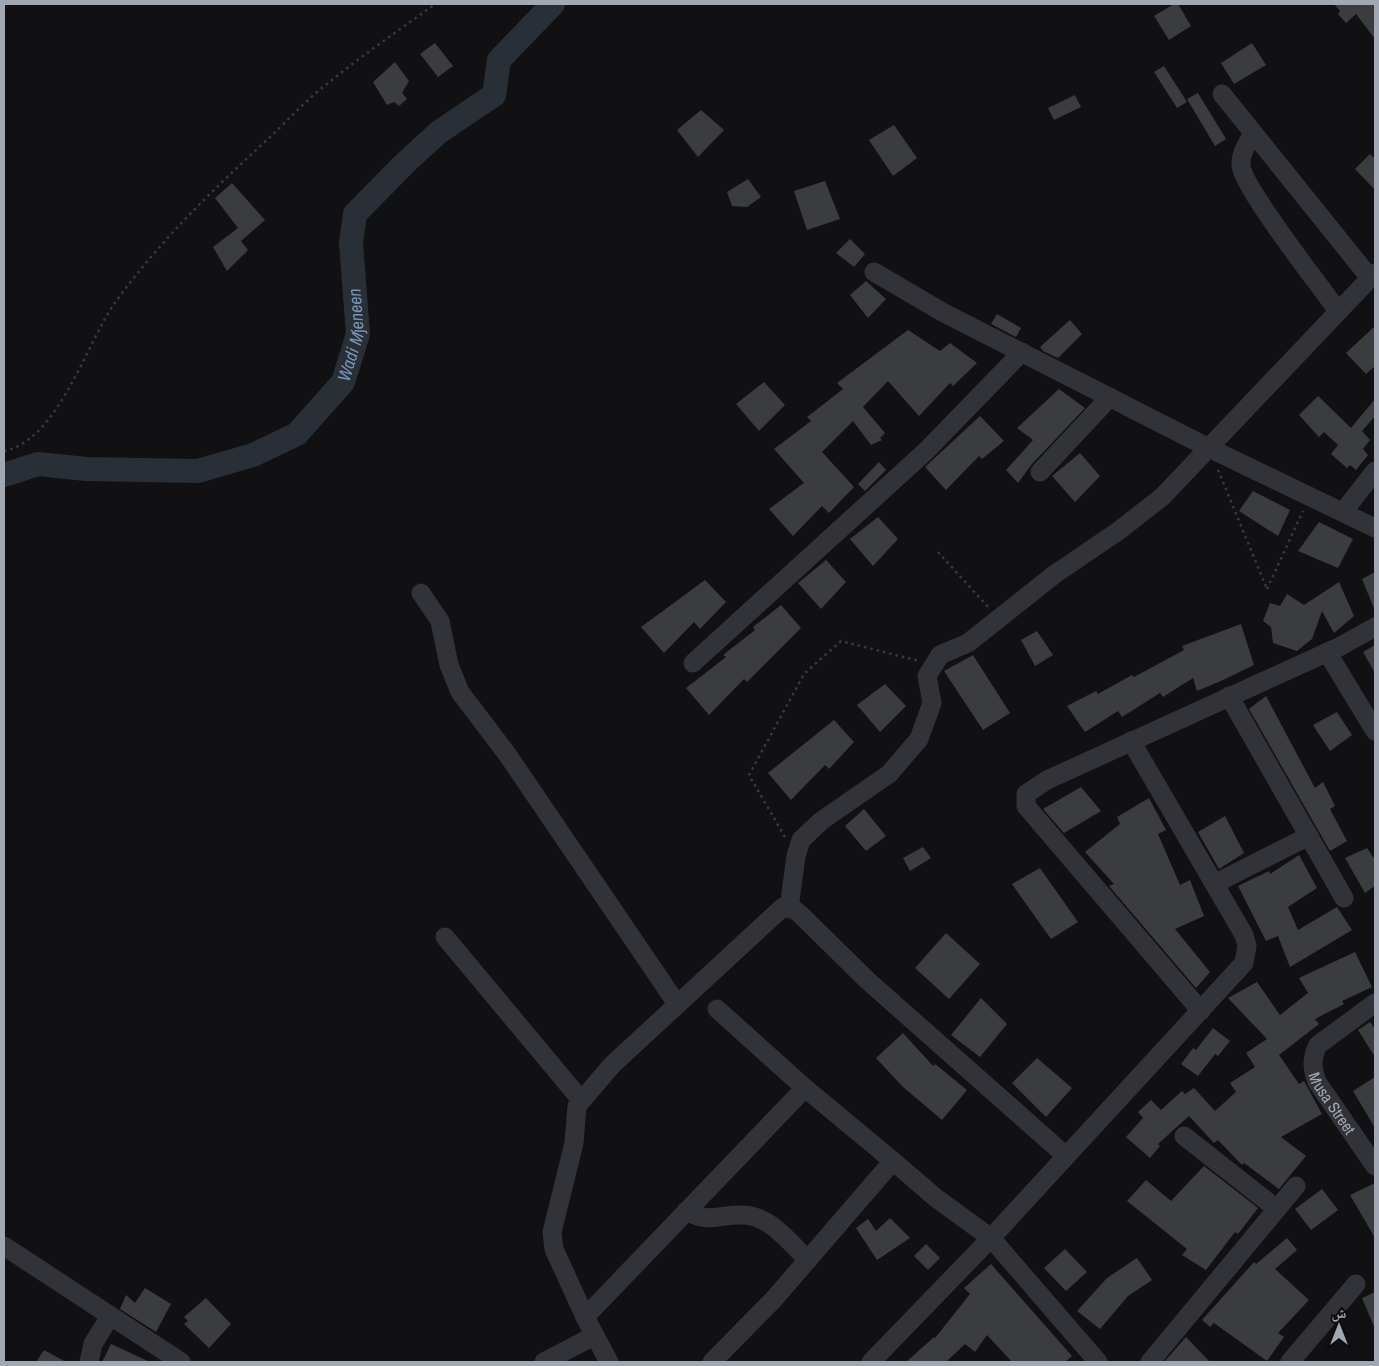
<svg xmlns="http://www.w3.org/2000/svg" width="1379" height="1366" font-family="'Archivo Narrow','Noto Naskh Arabic',sans-serif">
<rect width="100%" height="100%" fill="#111113"/>
<g fill="none" stroke-linecap="round" stroke-linejoin="round">
<path stroke="#282f37" stroke-width="24" id="s1" d="M4 475 38 464 86 469 198 471 253 455 297 434 343 382 358 334 351 243 355 214 404 164 439 132 494 95 499 60 553 4"/>
</g>
<g fill="#3b3c40">
<polygon points="1174,4 1178,4 1191,26 1169,40 1154,16"/>
<polygon points="1334,4 1375,4 1375,39 1356,14 1346,23 1338,14 1340,11"/>
<polygon points="435,43 453,66 438,77 420,54"/>
<polygon points="1252,43 1266,65 1234,84 1221,63"/>
<polygon points="395,62 409,81 402,93 407,99 399,106 394,102 387,105 373,82"/>
<polygon points="1164,66 1187,102 1177,108 1154,72"/>
<polygon points="1198,93 1226,139 1215,146 1187,99"/>
<polygon points="1075,95 1081,107 1054,120 1048,108"/>
<polygon points="701,110 724,130 698,157 677,130"/>
<polygon points="894,125 917,158 893,176 869,140"/>
<polygon points="1370,154 1375,159 1375,190 1355,169"/>
<polygon points="748,179 761,197 747,207 732,206 727,192"/>
<polygon points="825,181 840,219 807,230 794,191"/>
<polygon points="232,183 265,220 241,241 248,250 227,271 213,247 238,228 215,198"/>
<polygon points="850,239 865,254 854,267 836,253"/>
<polygon points="866,281 886,299 868,318 850,295"/>
<polygon points="997,314 1021,328 1016,337 991,324"/>
<polygon points="1070,320 1082,334 1058,358 1043,351 1040,347"/>
<polygon points="1375,326 1375,366 1366,374 1346,353"/>
<polygon points="908,330 940,351 950,343 977,363 953,386 950,383 919,416 888,381 863,407 885,433 880,438 882,440 871,445 853,421 822,452 854,487 829,513 822,506 793,536 769,509 804,483 774,449 811,421 807,417 843,389 837,383"/>
<polygon points="764,382 785,405 759,431 736,404"/>
<polygon points="1059,389 1085,408 1032,464 1018,483 1006,470 1033,440 1017,428"/>
<polygon points="1318,396 1351,428 1375,399 1375,416 1362,431 1370,440 1363,449 1368,455 1356,470 1350,465 1347,468 1331,454 1338,445 1324,432 1319,437 1299,415"/>
<polygon points="980,416 1004,441 982,459 979,456 946,490 925,467"/>
<polygon points="1080,453 1100,476 1075,502 1052,476"/>
<polygon points="879,462 886,470 865,491 858,484"/>
<polygon points="1253,491 1290,510 1278,536 1239,511"/>
<polygon points="878,517 898,539 873,566 850,539"/>
<polygon points="1319,522 1353,539 1338,568 1298,551"/>
<polygon points="826,560 846,582 821,609 798,583"/>
<polygon points="1375,572 1375,611 1362,579"/>
<polygon points="705,580 726,602 700,629 694,622 664,653 641,627"/>
<polygon points="1339,582 1354,616 1334,633 1322,611 1312,639 1297,651 1273,643 1271,627 1263,621 1270,603 1280,606 1287,594 1304,605"/>
<polygon points="781,605 801,628 747,682 744,679 709,715 686,688 726,657 723,655 755,630 753,627"/>
<polygon points="1241,624 1254,665 1221,681 1197,691 1193,678 1163,697 1160,693 1122,717 1118,711 1085,732 1067,706 1096,691 1098,694 1132,675 1134,677 1184,650 1182,646"/>
<polygon points="1037,631 1053,655 1035,666 1021,640"/>
<polygon points="1375,645 1375,673 1363,652"/>
<polygon points="973,655 1010,713 983,730 944,671"/>
<polygon points="885,684 906,706 880,732 857,705"/>
<polygon points="1266,696 1315,788 1323,782 1335,806 1330,809 1347,841 1330,851 1249,709"/>
<polygon points="1337,712 1352,735 1330,751 1313,725"/>
<polygon points="834,720 854,742 829,769 825,765 791,800 768,773"/>
<polygon points="1081,787 1101,811 1064,833 1043,809"/>
<polygon points="1149,798 1166,830 1158,834 1180,885 1190,880 1204,916 1175,929 1210,972 1196,988 1109,886 1114,884 1085,852 1120,824 1117,817"/>
<polygon points="864,809 886,836 866,851 845,826"/>
<polygon points="1225,816 1244,853 1219,869 1198,832"/>
<polygon points="923,847 931,858 910,871 903,858"/>
<polygon points="1367,848 1375,860 1375,886 1365,893 1345,858"/>
<polygon points="1299,855 1317,888 1288,907 1298,930 1337,907 1352,930 1290,967 1278,936 1266,941 1238,886 1269,871 1270,874"/>
<polygon points="1040,868 1078,922 1051,939 1012,884"/>
<polygon points="946,933 980,964 949,999 915,968"/>
<polygon points="1355,952 1372,987 1342,1001 1344,1004 1315,1019 1319,1024 1279,1055 1299,1084 1304,1081 1322,1114 1281,1137 1306,1156 1279,1189 1244,1163 1242,1165 1218,1140 1214,1143 1189,1116 1158,1144 1160,1146 1150,1158 1126,1137 1143,1118 1138,1112 1151,1100 1161,1110 1182,1091 1185,1094 1194,1088 1215,1111 1236,1092 1230,1083 1255,1067 1246,1053 1267,1039 1228,998 1257,982 1280,1015 1308,993 1299,978"/>
<polygon points="981,998 1007,1024 980,1057 951,1035"/>
<polygon points="1370,1022 1375,1029 1375,1057 1358,1030"/>
<polygon points="1213,1028 1230,1041 1218,1056 1215,1054 1198,1076 1181,1064 1193,1048 1196,1050"/>
<polygon points="903,1033 933,1066 935,1064 967,1090 942,1120 902,1086 876,1058"/>
<polygon points="1037,1058 1072,1088 1046,1117 1012,1083"/>
<polygon points="1375,1077 1375,1128 1353,1091"/>
<polygon points="1204,1166 1258,1208 1238,1234 1235,1232 1206,1270 1182,1255 1187,1249 1127,1201 1146,1180 1171,1201"/>
<polygon points="1375,1183 1375,1238 1350,1195"/>
<polygon points="1322,1189 1338,1210 1311,1230 1295,1209"/>
<polygon points="890,1218 910,1238 877,1260 856,1228 868,1219 876,1231"/>
<polygon points="1287,1238 1297,1250 1275,1269 1309,1300 1278,1333 1284,1337 1267,1361 1214,1323 1210,1327 1202,1320 1254,1262 1256,1264"/>
<polygon points="926,1244 940,1258 928,1270 914,1256"/>
<polygon points="1065,1249 1087,1272 1066,1291 1044,1268"/>
<polygon points="1137,1258 1152,1280 1128,1296 1100,1329 1077,1311 1107,1278"/>
<polygon points="991,1264 1072,1356 1065,1362 1012,1362 987,1335 975,1352 965,1344 946,1362 906,1362 934,1337 935,1338 970,1294 964,1288"/>
<polygon points="145,1288 171,1304 156,1332 120,1309 126,1295 135,1303"/>
<polygon points="1375,1292 1375,1329 1362,1298"/>
<polygon points="206,1298 231,1324 209,1348 184,1324 188,1321 184,1317"/>
<polygon points="1186,1337 1210,1362 1164,1362"/>
<polygon points="111,1344 150,1362 102,1362"/>
<polygon points="44,1350 66,1362 36,1362"/>
</g>
<g fill="none" stroke-linecap="round" stroke-linejoin="round">
<g stroke="#383a3f" stroke-width="2.5" stroke-dasharray="2.5 4" stroke-linecap="butt">
<path d="M4 451C57 441 86 345 114 304 158 243 212 190 268 139 289 119 309 97 332 80 365 53 401 29 435 4"/>
<polyline points="1218,470 1267,589"/>
<polyline points="938,552 988,607"/>
<polyline points="1267,589 1303,511"/>
<polyline points="785,837 749,775 804,674 841,641 919,661"/>
</g>
<g stroke="#323338" stroke-width="19">
<polyline points="1222,94 1370,278"/>
<path d="M1253 133C1248 143 1240 153 1241 165 1242 187 1321 287 1338 311"/>
<polyline points="874,272 944,313 1209,448 1375,528"/>
<polyline points="1040,472 1110,397"/>
<polyline points="1343,512 1375,471"/>
<polyline points="421,593 440,621 449,665 460,692 507,754 677,1004"/>
<polyline points="1327,652 1375,731"/>
<polyline points="693,663 926,451 1022,352"/>
<polyline points="1229,696 1344,898"/>
<polyline points="1214,884 1309,836"/>
<polyline points="789,908 796,856 801,840 821,821 889,774 919,739 932,703 927,676 940,655 968,643 1055,574 1117,532 1162,497 1375,273"/>
<polyline points="445,937 581,1100"/>
<path id="s2" d="M1375 1003 1318 1045C1311 1059 1312 1068 1317 1082L1375 1166"/>
<polyline points="717,1009 805,1088 893,1161 936,1198 991,1238 1098,1362"/>
<polyline points="1201,1011 1026,806 1026,794 1047,780 1339,647 1375,627"/>
<polyline points="1184,1136 1277,1209"/>
<path d="M686 1211C711 1224 717 1214 742 1215 770 1215 789 1242 808 1260"/>
<polyline points="4,1246 181,1362"/>
<polyline points="585,1317 554,1249 552,1232 574,1143 577,1106 612,1065 783,907 795,910 801,915 867,980 1066,1156"/>
<polyline points="89,1362 93,1344 110,1316"/>
<polyline points="544,1362 594,1336"/>
<polyline points="609,1362 585,1317 805,1088"/>
<polyline points="712,1362 774,1299 893,1161"/>
<polyline points="871,1362 991,1238 1244,963 1247,946 1244,935 1131,741"/>
<polyline points="1150,1362 1296,1186"/>
<polyline points="1290,1362 1356,1284"/>
</g>
</g>
<g text-anchor="middle" stroke-width="4.5" stroke-linejoin="round" paint-order="stroke">
<g font-size="16" fill="#a2a7b4" stroke="#0d0c0e">
<text dy="6" stroke="none"><textPath href="#s2" startOffset="135">Musa Street</textPath></text>
</g>
<g font-size="18" font-style="italic" fill="#7894b1" stroke="#0d0c0e">
<text dy="6" stroke="none"><textPath href="#s1" startOffset="420">Wadi Mjeneen</textPath></text>
</g>
</g>
<rect width="1379" height="1366" fill="none" stroke="#a2a7b4" stroke-width="10"/>
<g transform="translate(1339 1326)" stroke="#0d0c0e" stroke-width="4" paint-order="stroke">
<path d="M0-4L9 19L0 12L-9 19Z" fill="#a2a7b4"/>
<text y="-8" font-size="14" font-weight="bold" text-anchor="middle" fill="#a2a7b4">ش</text>
</g>
</svg>
